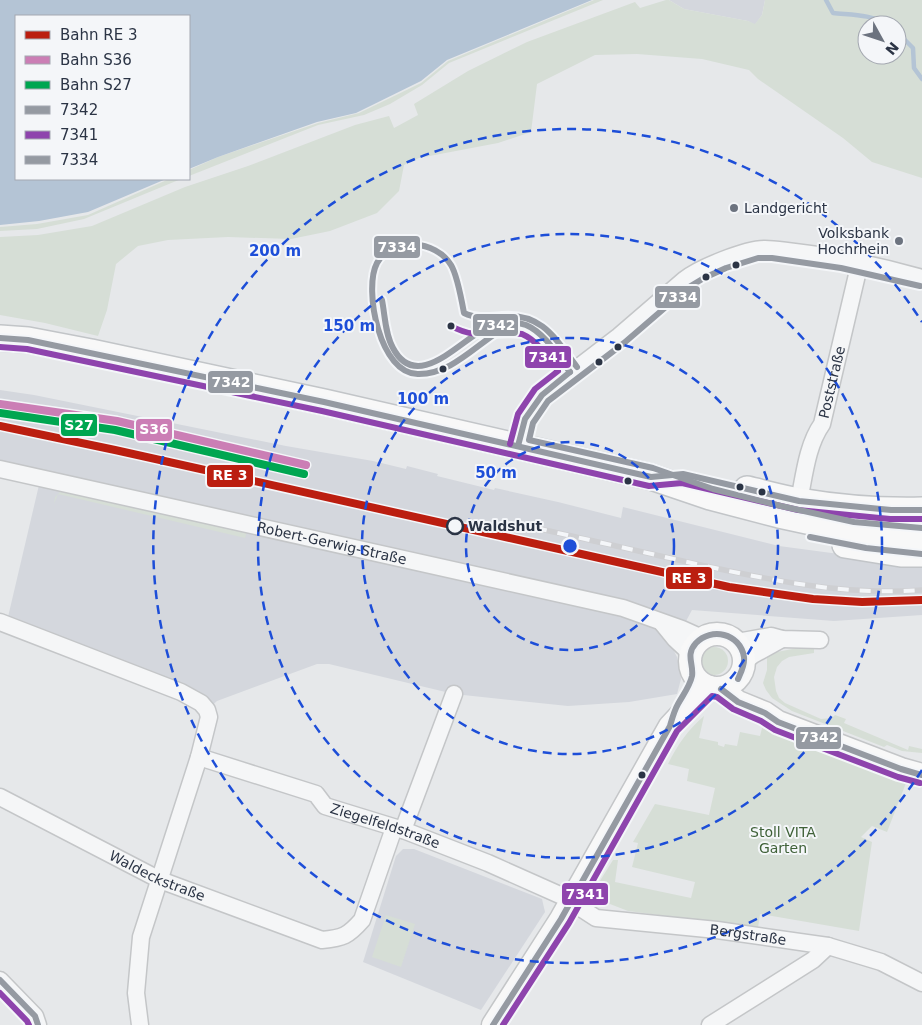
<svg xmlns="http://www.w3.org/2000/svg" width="922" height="1025" font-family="'DejaVu Sans',sans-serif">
<rect width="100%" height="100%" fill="#e6e8ea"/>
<g fill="#d4d7dd">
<polygon points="669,0 765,0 762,15 755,25 748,21 684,9"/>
<polygon points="0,390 34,395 286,446 373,461 406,469 407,466 438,474 437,476 494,490 495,488 558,502 621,518 623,507 779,546 884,560 922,562 922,615 834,621 692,610 672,647 677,657 680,672 681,679 677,694 629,702 568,706 454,694 329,664 317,664 217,701 207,710 8,617 39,485 0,476"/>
<polygon points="403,849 414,849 542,899 545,912 481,1010 363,962 396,856"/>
</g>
<g fill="#d6ded6" fill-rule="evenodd">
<polygon points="594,0 603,0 449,63 422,85 390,104 364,115 318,125 189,176 189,170 218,157 318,123 359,113 421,83 448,61"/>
<path d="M666 0H669L684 9 748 21 755 24 762 15 765 0H922V178L872 162 843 138 758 79 749 70 702 59 637 54 595 55 537 84 531 132 498 143 419 158 404 165 399 191 377 213 330 231 291 239 228 237 168 240 138 246 116 264 107 310 98 336 45 323 0 315V237L38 235 92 226 185 187 248 166 355 125 389 116 394 128 418 115 414 104 468 71 527 42 635 2 640 8ZM867 25H897V55H867Z"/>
<polygon points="169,179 181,179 84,219 37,229 0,231 0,227 37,224 88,215"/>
<polygon points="61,491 247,532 245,538 58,494 54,504 55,497"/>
<polygon points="814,647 814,653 789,657 782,661 777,667 774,677 776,691 779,698 785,703 821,719 832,718 835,715 846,719 844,723 908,750 909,746 922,749 922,753 902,751 887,745 884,747 792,711 772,698 766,690 763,683 767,670 767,654 797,648"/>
<circle cx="714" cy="661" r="14"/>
<path d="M704 716 699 738 718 742V745L724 747 725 744 737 746 740 732 760 736 762 728 823 750 906 783 887 832 872 826 861 837 872 842 859 931 760 914 758 928 628 911 610 904 600 895 598 884 613 860H618L615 882 691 898 695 882 632 867 638 843 633 842 655 804 709 815 715 788 687 781 689 769 668 764C678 744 687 731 704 716Z"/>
<polygon points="386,915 415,924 401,967 372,957"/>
</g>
<polygon fill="#b4c4d5" points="0,0 592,0 447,60 421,81 356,113 317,122 218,157 189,169 189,16 16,16 16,179 166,179 88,212 39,221 0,225"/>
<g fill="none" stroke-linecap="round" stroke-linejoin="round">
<g stroke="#b4c4d5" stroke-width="4.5">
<path d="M826 0 833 13C851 15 872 14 887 25"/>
<polyline points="897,32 913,48 914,68 922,79"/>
</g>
<defs>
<g id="minor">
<path d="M490 327C500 325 514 322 524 325 541 330 559 358 570 372"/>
<path d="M518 446 525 419 542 395 619 336 684 280C699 268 745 249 765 249 775 249 785 251 795 252 838 257 880 266 922 278"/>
<path id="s1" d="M0 469 623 608 682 629 702 638"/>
<path id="s2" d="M799 501C804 477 807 445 822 424L860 262"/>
<polyline points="0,622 181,692 201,703 207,710 209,717 199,757 141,937 136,993 140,1025"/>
<polyline points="662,623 675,639 691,654"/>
<polyline points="737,642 771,636 782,639 820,640"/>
<polyline points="744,662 753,655 782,639"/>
<path id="s3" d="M199 757 316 794 325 806 403 830 488 863 562 896 596 918 717 930 828 946 881 962 922 983"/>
<path id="s4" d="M0 797 160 880 322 940C343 938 348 936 362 920L394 828"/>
<polyline points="403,830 454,694"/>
<polyline points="0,980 35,1016 38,1025"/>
<polyline points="710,1025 813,960 828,946"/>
</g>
<g id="secondary">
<circle cx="717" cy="661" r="27"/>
<polyline points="721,689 738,702 765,713 778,722 901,769 922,775"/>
<polyline points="493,1025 561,919 670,726 701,693 710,687"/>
</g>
<g id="primary">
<polyline points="0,338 28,340 91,352 324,402 651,477 710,497 779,515 853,531 922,537"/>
<path d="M747 489C764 493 782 498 799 501 840 508 881 511 922 510"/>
<polyline points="845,545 901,554 922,554"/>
</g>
</defs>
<use href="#minor" stroke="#c4c6c8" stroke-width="19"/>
<use href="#secondary" stroke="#c4c6c8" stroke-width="25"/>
<use href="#primary" stroke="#c2c5c8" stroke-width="28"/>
<use href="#minor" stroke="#f5f6f7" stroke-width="16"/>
<use href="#secondary" stroke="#f8f8f8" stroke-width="22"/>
<use href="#primary" stroke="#f8f8f8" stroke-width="25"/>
<defs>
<path id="rail" d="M536 528C589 540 643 552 696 564 770 580 845 596 922 590"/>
</defs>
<use href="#rail" stroke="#cecfd2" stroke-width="5.5"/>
<use href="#rail" stroke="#f4f6f9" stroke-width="4" stroke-dasharray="11" stroke-linecap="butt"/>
<defs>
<g id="bus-1">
<path d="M382 300C385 315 385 334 393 348 417 394 461 339 488 327 499 323 515 321 526 325 545 333 558 356 570 372"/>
<polyline points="0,338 28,340 324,402 651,477 683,474 799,501 891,510 922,510"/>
<polyline points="518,446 525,419 542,395 570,372"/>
<polyline points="810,537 866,548 922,554"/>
<polyline points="721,689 738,702 765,713 778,722 901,769 922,775"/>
<polyline points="0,980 35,1016 38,1025"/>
<path d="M493 1025 561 919 670 726C672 719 674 711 678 704 683 695 690 686 692 676 694 664 685 655 696 643 711 627 740 633 744 657 745 665 741 672 738 679"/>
</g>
<g id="bus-2">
<path d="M451 326C478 341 495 330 522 334 538 341 548 357 558 371L535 389 518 414 510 444"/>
<polyline points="0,347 27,349 322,411 649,486 682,483 798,510 890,519 922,519"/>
<polyline points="0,993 27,1021 29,1025"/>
<polyline points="503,1025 569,923 677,731 712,696 717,697 733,709 761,721 775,730 898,777 920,783"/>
</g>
<g id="bus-3">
<polyline points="920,286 841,268 772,258 758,258 726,268 704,278 689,287 624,343 548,401 533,423 529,440 653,468 713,489 781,506 854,522 922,528"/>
<path d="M495 334C471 350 449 374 419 374 380 376 363 289 377 263 392 236 436 240 451 265 456 273 462 302 464 313 476 319 489 317 502 316 542 313 555 338 577 367"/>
</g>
</defs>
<use href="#bus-1" stroke="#f4f6f9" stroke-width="10"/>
<use href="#bus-2" stroke="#f4f6f9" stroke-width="10"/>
<use href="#bus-3" stroke="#f4f6f9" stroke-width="10"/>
<use href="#bus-1" stroke="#959aa2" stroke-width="6"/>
<use href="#bus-2" stroke="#8e44ad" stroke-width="6"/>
<use href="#bus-3" stroke="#959aa2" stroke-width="6"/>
<defs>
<polyline id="rail-1" points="0,426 115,450 729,587 813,599 862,602 922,600"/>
<polyline id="rail-2" points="0,404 117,421 306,465"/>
<polyline id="rail-3" points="0,413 115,430 304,474"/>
</defs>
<use href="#rail-1" stroke="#f4f6f9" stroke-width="11"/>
<use href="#rail-2" stroke="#f4f6f9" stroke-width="11"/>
<use href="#rail-3" stroke="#f4f6f9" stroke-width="11"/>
<use href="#rail-1" stroke="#bb1e10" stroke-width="8"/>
<use href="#rail-2" stroke="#cb7eb5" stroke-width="8"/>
<use href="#rail-3" stroke="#00a651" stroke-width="8"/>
</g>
<g fill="none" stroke="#1d4ed8" stroke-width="2.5" stroke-dasharray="9 6">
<circle cx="570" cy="546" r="104"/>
<circle cx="570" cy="546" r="208"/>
<circle cx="570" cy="546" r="312"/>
<path d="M922 770A417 417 0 1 1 922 322"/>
</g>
<g fill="#6c737f" stroke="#f4f6f9" stroke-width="2">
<circle cx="734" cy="208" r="5"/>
<circle cx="899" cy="241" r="5"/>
</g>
<g fill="#2b3445" stroke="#f4f6f9" stroke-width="2">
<circle cx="736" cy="265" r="4.5"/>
<circle cx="706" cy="277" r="4.5"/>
<circle cx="451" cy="326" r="4.5"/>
<circle cx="618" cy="347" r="4.5"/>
<circle cx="599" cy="362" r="4.5"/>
<circle cx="443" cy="369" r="4.5"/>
<circle cx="628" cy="481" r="4.5"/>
<circle cx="740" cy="487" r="4.5"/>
<circle cx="762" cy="492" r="4.5"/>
<circle cx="642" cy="775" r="4.5"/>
</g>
<circle fill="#f4f6f9" stroke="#2b3445" stroke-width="2.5" cx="455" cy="526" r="8"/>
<g text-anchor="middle" stroke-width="4" stroke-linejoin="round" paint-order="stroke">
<g font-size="14" fill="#2b3445" stroke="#f4f6f9" text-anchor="start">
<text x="744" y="213">Landgericht</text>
<text x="889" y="238" text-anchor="end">Volksbank<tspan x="889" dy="16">Hochrhein</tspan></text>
</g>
<g font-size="14" fill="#2b3445" stroke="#f4f6f9">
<text dy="5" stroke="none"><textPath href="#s2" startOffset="124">Poststraße</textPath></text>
<text dy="5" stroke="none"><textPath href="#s1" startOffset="340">Robert-Gerwig-Straße</textPath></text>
<text dy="5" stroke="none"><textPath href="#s3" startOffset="201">Ziegelfeldstraße</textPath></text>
<text dy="5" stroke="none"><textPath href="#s4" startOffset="176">Waldeckstraße</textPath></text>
<text dy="5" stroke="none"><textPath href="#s3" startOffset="585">Bergstraße</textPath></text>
</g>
<g font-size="14" font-weight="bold" fill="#2b3445" stroke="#f4f6f9" text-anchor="start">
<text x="468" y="531">Waldshut</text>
</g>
<g font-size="14" fill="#3f6138" stroke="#f4f6f9">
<text x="783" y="837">Stoll VITA<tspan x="783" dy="16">Garten</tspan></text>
</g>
</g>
<circle cx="570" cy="546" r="8" fill="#1d4ed8" stroke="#f4f6f9" stroke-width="2.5"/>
<g font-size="15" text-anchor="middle" font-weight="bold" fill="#1d4ed8" stroke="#f4f6f9" stroke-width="4" stroke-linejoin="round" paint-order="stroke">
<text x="275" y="256">200 m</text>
<text x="349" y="331">150 m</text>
<text x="423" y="404">100 m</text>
<text x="496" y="478">50 m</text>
</g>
<g stroke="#f4f6f9" stroke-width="2">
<rect x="373" y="235" width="48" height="24" rx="5" fill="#959aa2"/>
<rect x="654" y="285" width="47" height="24" rx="5" fill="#959aa2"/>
<rect x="472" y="313" width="47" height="24" rx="5" fill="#959aa2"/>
<rect x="524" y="345" width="48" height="24" rx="5" fill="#8e44ad"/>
<rect x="207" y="370" width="47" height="24" rx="5" fill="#959aa2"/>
<rect x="60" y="413" width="38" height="24" rx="5" fill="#00a651"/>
<rect x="135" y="418" width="38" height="24" rx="5" fill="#cb7eb5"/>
<rect x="206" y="464" width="48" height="24" rx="5" fill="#bb1e10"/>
<rect x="665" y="566" width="48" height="24" rx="5" fill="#bb1e10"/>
<rect x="795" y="726" width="47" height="24" rx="5" fill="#959aa2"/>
<rect x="561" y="882" width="48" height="24" rx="5" fill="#8e44ad"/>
</g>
<g font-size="14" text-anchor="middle" font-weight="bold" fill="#fff">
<text x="397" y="252">7334</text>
<text x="678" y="302">7334</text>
<text x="496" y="330">7342</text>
<text x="548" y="362">7341</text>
<text x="231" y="387">7342</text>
<text x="79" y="430">S27</text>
<text x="154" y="434">S36</text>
<text x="230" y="480">RE 3</text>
<text x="689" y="583">RE 3</text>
<text x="819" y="742">7342</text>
<text x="585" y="899">7341</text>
</g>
<rect x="15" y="15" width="175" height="165" fill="#f4f6f9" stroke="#a4a8b1"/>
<rect x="25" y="31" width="25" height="8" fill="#bb1e10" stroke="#a4a8b1"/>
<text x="60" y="40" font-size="15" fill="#2b3445">Bahn RE 3</text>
<rect x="25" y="56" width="25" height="8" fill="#cb7eb5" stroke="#a4a8b1"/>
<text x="60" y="65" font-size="15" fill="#2b3445">Bahn S36</text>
<rect x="25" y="81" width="25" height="8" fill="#00a651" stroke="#a4a8b1"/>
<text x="60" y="90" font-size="15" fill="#2b3445">Bahn S27</text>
<rect x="25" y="106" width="25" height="8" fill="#959aa2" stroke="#a4a8b1"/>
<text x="60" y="115" font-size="15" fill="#2b3445">7342</text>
<rect x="25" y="131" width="25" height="8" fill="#8e44ad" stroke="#a4a8b1"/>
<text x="60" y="140" font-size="15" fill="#2b3445">7341</text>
<rect x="25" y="156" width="25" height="8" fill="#959aa2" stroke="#a4a8b1"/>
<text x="60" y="165" font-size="15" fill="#2b3445">7334</text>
<g transform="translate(882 40) rotate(130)"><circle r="24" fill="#f4f6f9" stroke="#a4a8b1"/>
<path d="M0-4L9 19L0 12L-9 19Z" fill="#6c737f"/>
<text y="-8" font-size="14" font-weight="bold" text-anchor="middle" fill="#2b3445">N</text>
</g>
</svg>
